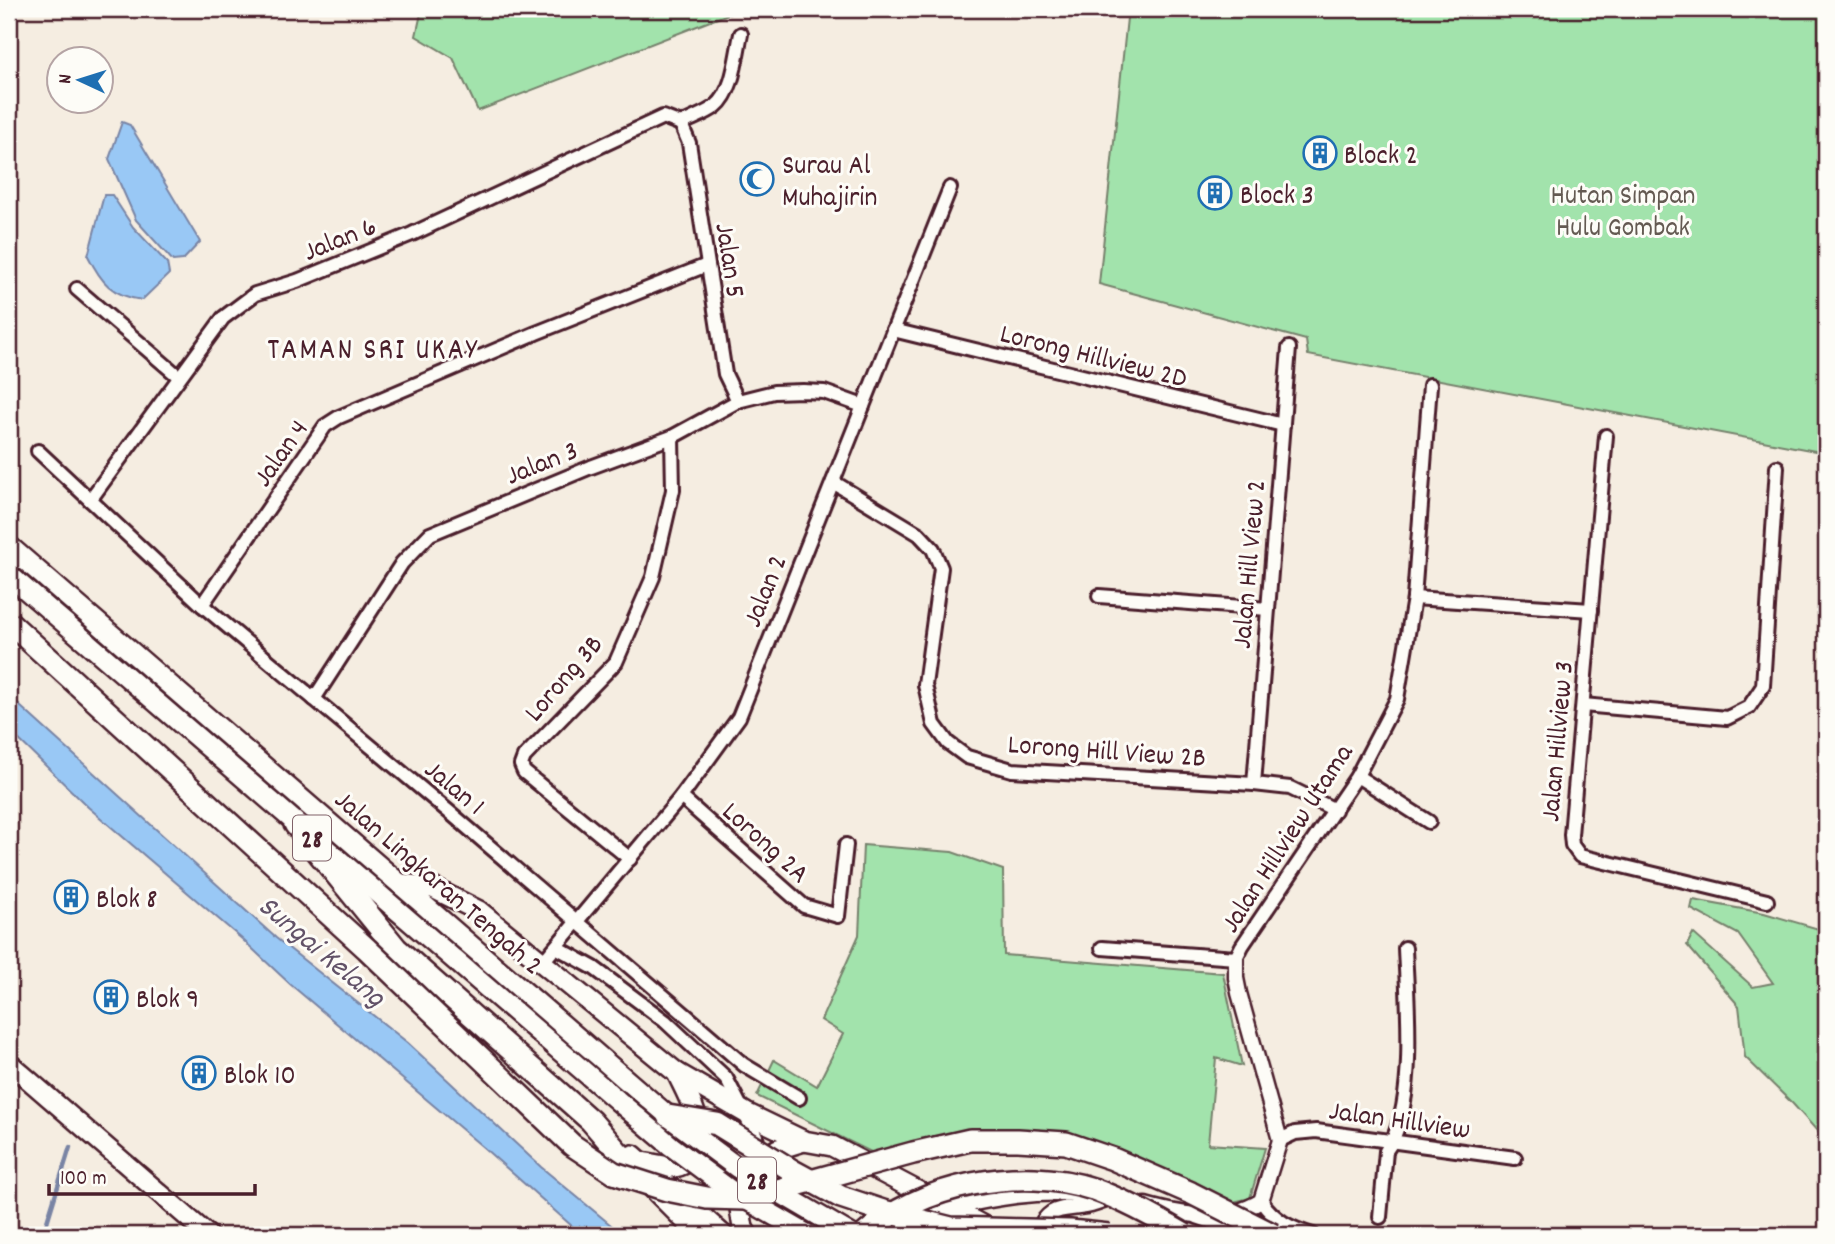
<svg xmlns="http://www.w3.org/2000/svg" width="1835" height="1244" font-family="Dekko,sans-serif">
<rect width="100%" height="100%" fill="#f5ede1"/>
<filter id="ink" filterUnits="userSpaceOnUse"><feTurbulence type="fractalNoise" baseFrequency=".0143" numOctaves="2"/><feDisplacementMap in="SourceGraphic" scale="14" xChannelSelector="R" yChannelSelector="G"/><feConvolveMatrix kernelMatrix="1 2 1 2 8 2 1 2 1" color-interpolation-filters="sRGB"/></filter>
<g filter="url(#ink)">
<g fill="#a2e3ac" stroke="#76816c" stroke-width="2">
<polygon points="422,9 741,9 478,111 453,58 416,36"/>
<polygon points="1121,9 1826,9 1826,453 1308,355 1306,340 1099,284 1127,18"/>
<polygon points="863,845 952,852 1003,870 1004,955 1223,973 1242,1066 1216,1058 1208,1144 1265,1148 1250,1198 1225,1204 1049,1135 875,1154 757,1096 774,1060 817,1086 843,1034 821,1020 859,935"/>
<polygon points="1826,891 1826,1141 1793,1104 1745,1057 1739,1006 1687,945 1693,933 1753,987 1773,983 1738,934 1691,909 1693,900 1764,913 1822,930"/>
</g>
<g fill="#99c8f5" stroke="#7984a4" stroke-width="2">
<polygon points="122,122 130,125 200,242 183,260 173,261 136,220 109,159"/>
<path d="M104 195H112L133 227 167 263 169 274 142 300C112 296 101 282 88 256Z"/>
<polygon points="9,696 276,938 408,1043 541,1167 623,1235 582,1235 484,1148 290,984 243,940 88,807 9,730"/>
</g>
<g fill="none" stroke-linecap="round" stroke-linejoin="round">
<polyline stroke="#7984a4" stroke-width="4.5" points="43,1235 70,1147"/>
<defs>
<g id="minor">
<polyline points="681,124 689,143 725,374 738,401"/>
<path d="M681 124C692 118 706 114 716 106 734 91 736 56 741 34"/>
<polyline points="77,289 178,376"/>
<polyline points="893,330 1283,425"/>
<polyline points="1606,436 1571,835 1572,845 1580,856 1767,901"/>
<polyline points="38,451 202,605 454,816 744,1065 799,1098"/>
<polyline points="833,482 919,534 933,549 941,568 925,685 934,724 948,743 967,757 1012,770 1254,784 1290,788 1335,810"/>
<polyline points="90,500 223,318 255,294 297,281 412,234 663,117 681,124"/>
<polyline points="1099,596 1268,609"/>
<polyline points="1414,598 1591,610"/>
<polyline points="202,605 325,426 339,417 536,333 707,265"/>
<polyline points="314,699 402,563 430,534 591,467 672,437 738,401 774,392 803,391 824,392 863,406"/>
<polyline points="1583,705 1727,718 1749,707 1763,686 1777,467"/>
<polyline points="1357,776 1429,822"/>
<polyline points="1254,784 1289,348"/>
<polyline points="681,797 804,906 838,916 846,845"/>
<polyline points="630,859 524,772 521,765 524,757 616,662 653,577 673,490 672,437"/>
<polyline points="556,947 594,968 665,1021 726,1078 756,1136 758,1150"/>
<polyline points="1102,948 1236,958 1242,946 1357,776 1397,699 1414,598 1430,385"/>
<polyline points="542,963 681,797 739,717 950,188"/>
<polyline points="1280,1140 1295,1133 1316,1131 1515,1158"/>
<path d="M1261 1201C1275 1221 1290 1228 1313 1235"/>
<polyline points="1197,1217 1250,1235"/>
<path d="M1380 1217 1386 1151C1418 1108 1407 1000 1405 948"/>
</g>
<g id="tertiary">
<path d="M1145 1205C1184 1216 1225 1223 1261 1201L1280 1140 1239 993 1236 978V958"/>
<path d="M951 1208C995 1198 1039 1190 1083 1195"/>
<path d="M1035 1235C1052 1202 1060 1212 1091 1205 1098 1203 1105 1200 1112 1198"/>
</g>
<polyline id="secondary" points="9,1063 208,1235"/>
<g id="trunk">
<polyline points="9,546 668,1116"/>
<polyline points="9,575 617,1100"/>
<polyline points="402,884 433,888 479,911 677,1073 746,1113 804,1141"/>
<polyline points="633,1155 723,1235"/>
<path d="M642 1162C652 1164 664 1167 675 1167 680 1166 685 1164 689 1160 713 1136 688 1097 677 1073"/>
<polyline points="747,1235 743,1228 740,1209 744,1183 759,1161 778,1149 804,1141 832,1146 991,1230"/>
</g>
<polyline id="motorway" points="295,824 396,948 591,1121 617,1151 687,1221 695,1235"/>
</defs>
<use href="#minor" stroke="#4a1f2b" stroke-width="18"/>
<use href="#tertiary" stroke="#4a1f2b" stroke-width="19"/>
<use href="#secondary" stroke="#4a1f2b" stroke-width="23"/>
<use href="#trunk" stroke="#4a1f2b" stroke-width="24"/>
<use href="#motorway" stroke="#4a1f2b" stroke-width="26"/>
<use href="#minor" stroke="#fdfcf7" stroke-width="12"/>
<use href="#tertiary" stroke="#fdfcf7" stroke-width="14"/>
<use href="#secondary" stroke="#fdfcf7" stroke-width="18"/>
<use href="#trunk" stroke="#fdfcf7" stroke-width="19"/>
<use href="#motorway" stroke="#fdfcf7" stroke-width="21"/>
<defs>
<g id="trunk-bridge">
<polyline points="617,1100 671,1146 730,1190 808,1235"/>
<polyline points="668,1116 738,1168 852,1235"/>
</g>
<g id="motorway-bridge">
<polyline points="9,622 367,949 572,1145 614,1173 667,1190 707,1198 745,1199 913,1153 970,1140 1018,1140 1066,1143 1113,1159 1191,1193 1274,1235"/>
<polyline points="668,1116 717,1124 793,1171 841,1197 883,1211 951,1228 1070,1231 1109,1235"/>
<path d="M864 1235C920 1184 1022 1165 1093 1189 1126 1201 1155 1217 1185 1235"/>
</g>
</defs>
<use href="#trunk-bridge" stroke="#4a1f2b" stroke-width="24" stroke-linecap="butt"/>
<use href="#motorway-bridge" stroke="#4a1f2b" stroke-width="26" stroke-linecap="butt"/>
<use href="#trunk-bridge" stroke="#fdfcf7" stroke-width="19"/>
<use href="#motorway-bridge" stroke="#fdfcf7" stroke-width="21"/>
</g>
</g>
<defs>
<symbol id="building-ring" viewBox="-11 -11 22 22"><circle r="9.5" fill="#fdfcf7" stroke="#1f6fb2" stroke-width="1.5"/><path d="M-4-6H4V6H1V3H-1V6H-4ZM-2.5-4.3h1.7v1.8h-1.7ZM.8-4.3h1.7v1.8H.8ZM-2.5-1h1.7V.8h-1.7ZM.8-1h1.7V.8H.8Z" fill="#1f6fb2"/></symbol>
<symbol id="mosque-ring" viewBox="-11 -11 22 22"><circle r="9.5" fill="#fdfcf7" stroke="#1f6fb2" stroke-width="1.5"/><path d="M3.5-4.9A6 6 0 1 0 3.5 4.9A5 5 0 1 1 3.5-4.9Z" fill="#1f6fb2"/></symbol>
</defs>
<g fill-rule="evenodd">
<use href="#building-ring" x="1301" y="134" width="38" height="38"/>
<use href="#mosque-ring" x="738" y="160" width="38" height="38"/>
<use href="#building-ring" x="1196" y="174" width="38" height="38"/>
<use href="#building-ring" x="52" y="878" width="38" height="38"/>
<use href="#building-ring" x="92" y="978" width="38" height="38"/>
<use href="#building-ring" x="180" y="1054" width="38" height="38"/>
</g>
<g text-anchor="middle" stroke-width="6" stroke-linejoin="round" paint-order="stroke">
<g fill="#fdfcf7" stroke="#806168" stroke-width="2">
<rect x="293" y="815.5" width="38" height="45" rx="5"/>
<rect x="738" y="1157.5" width="38" height="45" rx="5"/>
</g>
<g font-size="26" font-weight="bold" fill="#4a1f2b">
<text x="312" y="847">28</text>
<text x="757" y="1189">28</text>
</g>
<g font-size="28" fill="#4a1f2b" stroke="#fdfcf7" text-anchor="start">
<text x="1344" y="163">Block 2</text>
<text x="782" y="173">Surau Al<tspan x="782" dy="32">Muhajirin</tspan></text>
<text x="1240" y="203">Block 3</text>
<text x="96" y="907">Blok 8</text>
<text x="136" y="1007">Blok 9</text>
<text x="224" y="1083">Blok 10</text>
</g>
<g font-size="28" fill="#645a52" stroke="#fdfcf7">
<text x="1623" y="203">Hutan Simpan<tspan x="1623" dy="32">Hulu Gombak</tspan></text>
</g>
<g font-size="28" fill="#4a1f2b" stroke="#fdfcf7">
<text transform="translate(339 237) rotate(-22)" y="10">Jalan 6</text>
<text transform="translate(732 260) rotate(81)" y="10">Jalan 5</text>
<text transform="translate(1094 354) rotate(14)" y="10">Lorong Hillview 2D</text>
<text transform="translate(279 452) rotate(-55)" y="10">Jalan 4</text>
<text transform="translate(541 461) rotate(-22)" y="10">Jalan 3</text>
<text transform="translate(1247 564) rotate(-85)" y="10">Jalan Hill View 2</text>
<text transform="translate(763 590) rotate(-68)" y="10">Jalan 2</text>
<text transform="translate(562 677) rotate(-49)" y="10">Lorong 3B</text>
<text transform="translate(1555 741) rotate(-85)" y="10">Jalan Hillview 3</text>
<text transform="translate(1107 749) rotate(4)" y="10">Lorong Hill View 2B</text>
<text transform="translate(456 786) rotate(40)" y="10">Jalan 1</text>
<text transform="translate(1285 837) rotate(-57)" y="10">Jalan Hillview Utama</text>
<text transform="translate(767 841) rotate(42)" y="10">Lorong 2A</text>
<text transform="translate(440 881) rotate(41)" y="10">Jalan Lingkaran Tengah 2</text>
<text transform="translate(1400 1118) rotate(8)" y="10">Jalan Hillview</text>
</g>
<g font-size="30" letter-spacing="2" fill="#4a1f2b" stroke="#fdfcf7">
<text x="373" y="358">TAMAN SRI UKAY</text>
</g>
<g font-size="30" font-style="italic" fill="#625268" stroke="#fdfcf7">
<text transform="translate(323 950) rotate(40)" y="10">Sungai Kelang</text>
</g>
</g>
<rect width="1835" height="1244" fill="none" stroke="#fdfcf7" stroke-width="35"/>
<rect x="18" y="18" width="1800" height="1209" fill="none" stroke="#4a1f2b" stroke-width="2.5" filter="url(#ink)"/>
<g transform="translate(80 80) rotate(274)"><circle r="33" fill="#fdfcf7" stroke="#b5a4a5" stroke-width="2"/>
<path d="M0-5L12 26L0 18L-12 26Z" fill="#1f6fb2"/>
<text y="-10" font-size="19" font-weight="bold" text-anchor="middle" fill="#4a1f2b">N</text>
</g>
<path d="M49 1184v10h206v-10" fill="none" stroke="#4a1f2b" stroke-width="3.5"/>
<text x="60" y="1184" font-size="21" fill="#4a1f2b" stroke="#fdfcf7" stroke-width="5" paint-order="stroke">100 m</text>
</svg>
